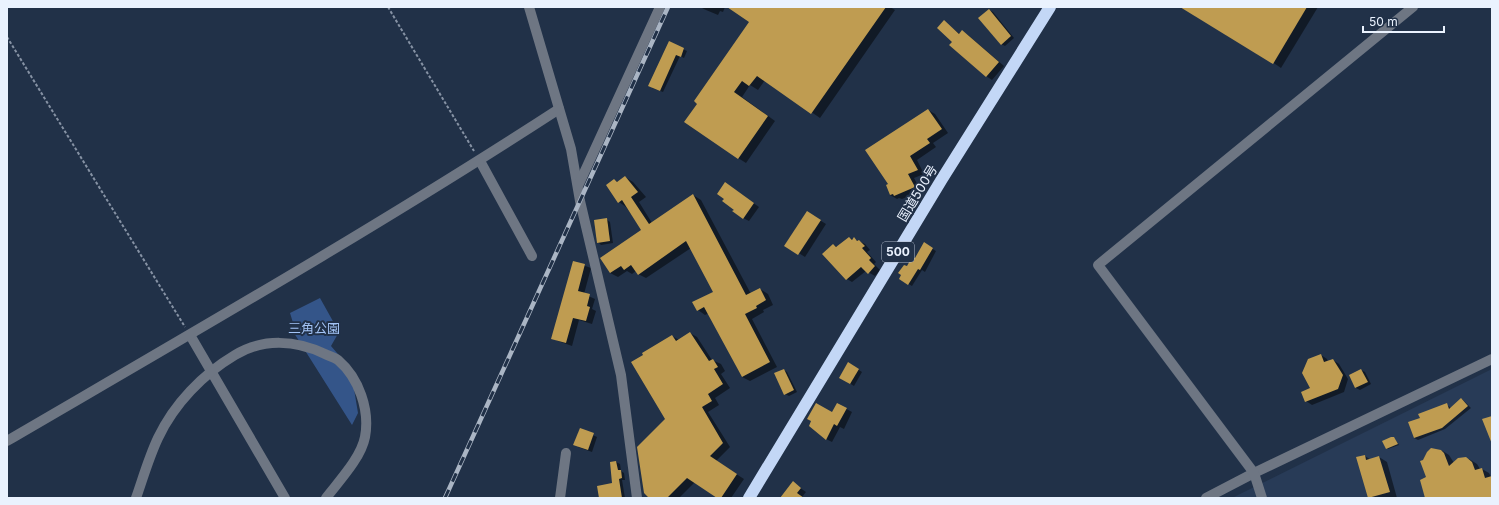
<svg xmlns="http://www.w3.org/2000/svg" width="1499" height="505" font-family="Inter,'Noto Sans JP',sans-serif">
<rect width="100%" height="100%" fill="#213148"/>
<polygon fill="#283b57" points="1492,369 1492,498 1232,498"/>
<polygon fill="#345589" points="320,298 339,332 331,346 343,360 353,383 358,413 352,425 294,333 294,326 290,313"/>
<g fill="#0007">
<polygon points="702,7 725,7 723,12 720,11 718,15 706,10 702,8"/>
<polygon points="750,7 890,7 895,10 820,118 765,80 758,90 750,85 742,97 775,121 746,163 738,158 698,103 750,22"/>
<polygon points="1191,7 1318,7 1281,68"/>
<polygon points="989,10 993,12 1014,38 1005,46 1001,44"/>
<polygon points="944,22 960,34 962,31 968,35 1004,66 992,80 986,76 953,42"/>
<polygon points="669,43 687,51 684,58 680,56 663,92 652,88"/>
<polygon points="928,110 935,114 948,133 933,143 936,147 917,160 924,174 914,178 921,191 902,199 899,198 897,199 890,195 889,184"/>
<polygon points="625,177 633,182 646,197 639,202 652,223 693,195 701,200 751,294 760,289 768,294 773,305 763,310 764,312 752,319 777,367 750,381 742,377 709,313 705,315 698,310 714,292 691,248 646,278 638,274 636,271 632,274 627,271 618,277 610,273 643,230 626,207 619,202 614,180 618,182"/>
<polygon points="731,187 759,207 749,221 743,218 725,198"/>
<polygon points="813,216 826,224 805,257 786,245"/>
<polygon points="606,219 610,222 613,243 601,245 598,242"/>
<polygon points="849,238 859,241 865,244 870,250 867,252 876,262 874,264 880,270 875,276 866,271 852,282 847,279 833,245 838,247"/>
<polygon points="924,244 936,251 925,272 922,270 912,286 900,279 907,268 915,260"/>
<polygon points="574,262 591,268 584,294 595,299 592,309 596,311 592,324 579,320 572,346 558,341 552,338"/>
<polygon points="690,333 697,337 712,360 721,364 725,371 721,374 730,388 715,398 719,405 708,412 730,447 716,461 744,479 731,498 719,498 695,482 679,498 650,498 666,419 672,336 679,340"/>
<polygon points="1321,355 1327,359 1328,362 1333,360 1339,364 1348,379 1344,392 1312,405 1306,401"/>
<polygon points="848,363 862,372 854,386 840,377"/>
<polygon points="784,370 787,372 797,392 789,396 785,394"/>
<polygon points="1361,370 1365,372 1371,384 1360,390 1356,388 1350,376"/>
<polygon points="1462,399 1471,408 1445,429 1418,440 1414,438 1421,418 1447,405 1451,408"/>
<polygon points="837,404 852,412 844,429 840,427 832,442 826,439 833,413"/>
<polygon points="580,429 597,437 592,452 578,447"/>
<polygon points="1394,438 1399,445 1388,449 1387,448"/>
<polygon points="1441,450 1449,455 1454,463 1469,459 1477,464 1480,469 1482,469 1489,473 1491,477 1492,477 1492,498 1426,498 1428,478"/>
<polygon points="1365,456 1371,460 1379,457 1387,462 1397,498 1369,498"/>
<polygon points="616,462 620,464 621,471 624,473 625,480 622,480 625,498 600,498 613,484"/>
<polygon points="793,483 806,492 802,497 804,498 781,498"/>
</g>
<g fill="#bf9c51">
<polygon points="727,7 886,7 811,114 757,76 749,86 742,81 734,92 768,116 738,159 684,122 697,104 694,101 749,22"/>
<polygon points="1180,7 1307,7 1273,64"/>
<polygon points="989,9 1011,36 1001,45 978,18"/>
<polygon points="944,20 959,34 962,30 999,62 986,77 949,45 952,42 937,28"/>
<polygon points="669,41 684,48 681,57 676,55 660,91 648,86"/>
<polygon points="928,109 942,129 927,139 930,143 910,156 918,170 908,174 915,187 894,196 893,194 890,195 886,185 888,184 865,150"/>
<polygon points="625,176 638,192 631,197 649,224 693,194 746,295 760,288 766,300 756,306 757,308 745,314 770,362 742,377 704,307 697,311 692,302 713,292 686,241 638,275 631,265 624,270 621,266 610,273 600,258 641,230 622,200 618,203 606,185 614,179 617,182"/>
<polygon points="725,182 754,203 743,219 732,211 734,210 722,201 724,199 717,194"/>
<polygon points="807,211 821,220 798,255 784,246"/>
<polygon points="607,218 610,241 597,243 594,220"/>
<polygon points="849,237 852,240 854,237 857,241 859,240 865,246 862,248 871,258 869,260 875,266 868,274 861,267 846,280 822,254 833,244 836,247"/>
<polygon points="924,242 933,248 920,270 918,269 908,285 899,279 901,275 898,273 904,265 907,266 912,257 915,258"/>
<polygon points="573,261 585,264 578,291 590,294 587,306 590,307 586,321 573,318 566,343 551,339"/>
<polygon points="690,332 709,361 713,359 718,367 714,369 723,384 708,394 712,401 702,407 723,443 710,456 737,474 721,498 717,498 687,478 667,498 649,498 644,493 637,447 665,419 631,362 643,355 642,353 672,335 676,341"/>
<polygon points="1321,354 1324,362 1333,359 1343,375 1338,389 1305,402 1301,392 1310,388 1302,373 1308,359"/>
<polygon points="848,362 859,369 850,384 839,378"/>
<polygon points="784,369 794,390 784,395 774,373"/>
<polygon points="1361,369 1368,382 1355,388 1349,375"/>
<polygon points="1461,398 1468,406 1442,428 1414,438 1408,422 1420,418 1418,414 1447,403 1449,409"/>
<polygon points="816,403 832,412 837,403 847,408 837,426 834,424 826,440 809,426 811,421 807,419"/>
<polygon points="1492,416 1492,444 1482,419"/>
<polygon points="580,428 594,433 588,450 573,445"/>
<polygon points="1391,437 1394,437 1398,444 1386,449 1382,441"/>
<polygon points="1431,448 1441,450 1444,453 1449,466 1458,458 1466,457 1472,462 1475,470 1482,468 1485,478 1492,476 1492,498 1425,498 1420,480 1426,477 1420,461 1423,460 1427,452"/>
<polygon points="1365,455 1366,460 1379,456 1390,492 1368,498 1356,457"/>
<polygon points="616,461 618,470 621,470 622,478 619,479 622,498 599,498 597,486 612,483 610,462"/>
<polygon points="793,481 801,488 797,493 804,498 780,498"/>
</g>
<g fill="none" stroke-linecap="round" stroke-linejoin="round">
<g stroke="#8692a4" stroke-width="2" stroke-dasharray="3 2" stroke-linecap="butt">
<polyline points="388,7 474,151"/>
<polyline points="7,37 185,327"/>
</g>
<g stroke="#6e7683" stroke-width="10">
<polyline points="529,7 571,149 580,201 621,375 637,498"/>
<polyline points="480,161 532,256"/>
<polyline points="578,186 660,7"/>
<polyline points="190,335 285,498"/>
<path d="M7 441C192 333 379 226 559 109"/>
<path d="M136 498C143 478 149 457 158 438 174 404 203 374 235 355 263 338 296 340 325 354 329 356 334 357 338 360 359 378 370 410 365 437 361 458 339 481 326 498"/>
<polyline points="560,498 566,453"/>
<polyline points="1206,498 1254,473 1492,359"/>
<polyline points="1262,498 1254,473 1098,265 1413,7"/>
</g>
<polyline stroke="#c3d7f6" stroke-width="12" points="749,498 942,179 1050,7"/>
<defs>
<polyline id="rail" points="445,498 668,7"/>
</defs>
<use href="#rail" stroke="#aab5c4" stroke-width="4.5"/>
<use href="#rail" stroke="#213148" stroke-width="3" stroke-dasharray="9" stroke-linecap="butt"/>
</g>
<g text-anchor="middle" stroke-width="4" stroke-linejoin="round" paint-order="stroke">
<rect fill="#213148" stroke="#aeb8c7" stroke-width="1" x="882" y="242" width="32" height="20" rx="3"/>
<g font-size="12" font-weight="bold" fill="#eaf2fe">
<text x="898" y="256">500</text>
</g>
<g font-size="13" fill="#eaf2fe" stroke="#213148">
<text transform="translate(917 193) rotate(-59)" y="5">国道500号</text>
</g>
<g font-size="13" fill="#a3c4f6" stroke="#213148">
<text x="314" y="333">三角公園</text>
</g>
</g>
<rect width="1499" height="505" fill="none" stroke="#eaf2fe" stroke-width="16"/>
<path d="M1363 26v6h81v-6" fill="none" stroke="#eaf2fe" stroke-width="2"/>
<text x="1369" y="26" font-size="12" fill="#eaf2fe" stroke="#213148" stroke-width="3" paint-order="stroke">50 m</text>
</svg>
